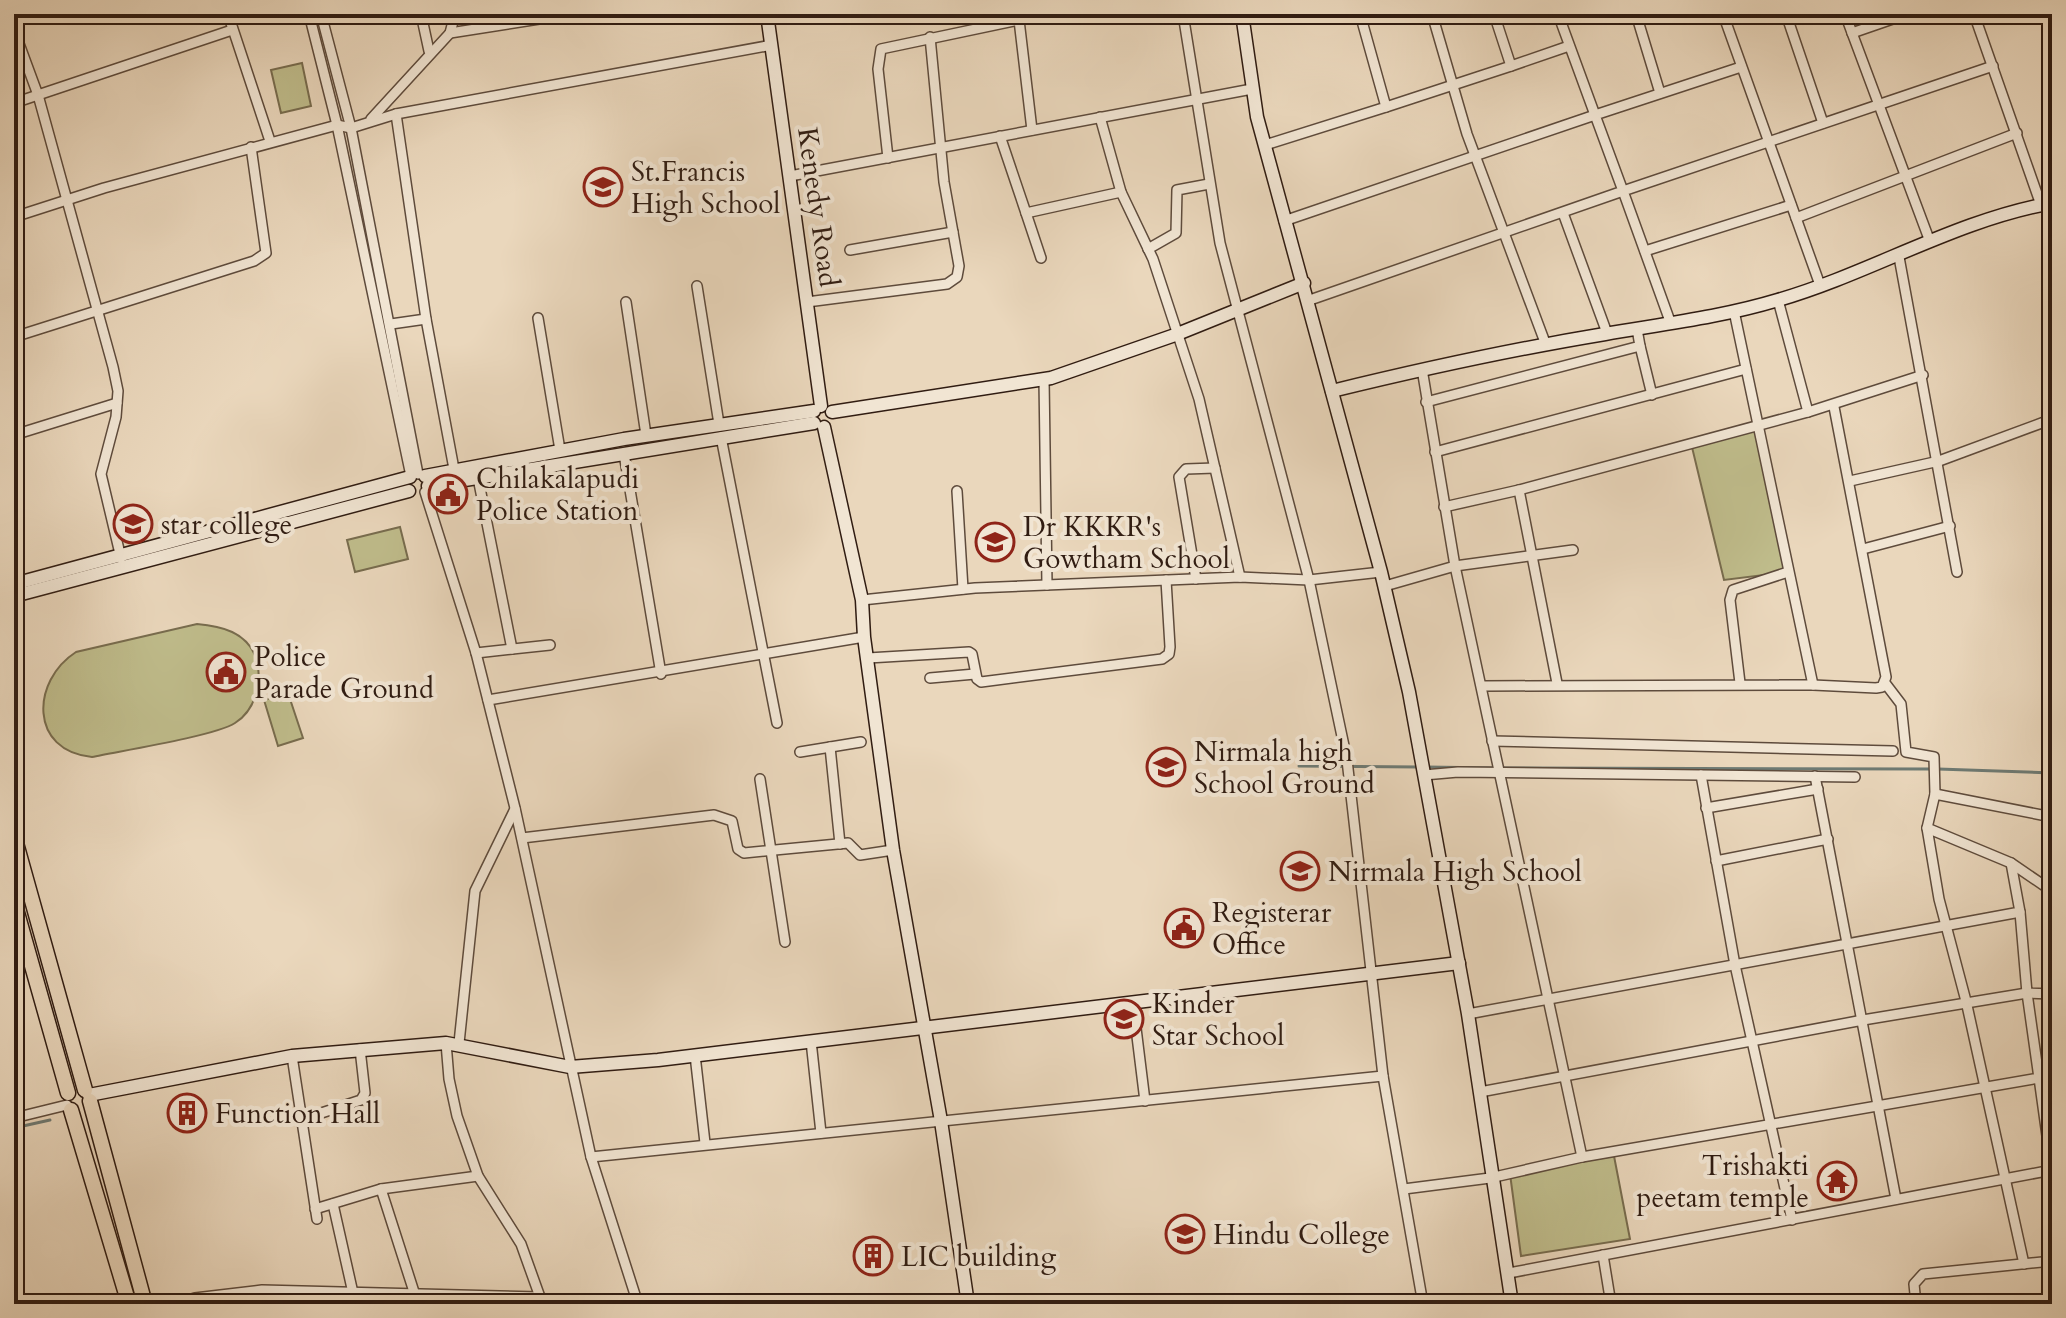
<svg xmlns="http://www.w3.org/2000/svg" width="2066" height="1318" font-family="Cardo,serif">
<rect width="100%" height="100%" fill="#ead7bc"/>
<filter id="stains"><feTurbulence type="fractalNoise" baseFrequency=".0025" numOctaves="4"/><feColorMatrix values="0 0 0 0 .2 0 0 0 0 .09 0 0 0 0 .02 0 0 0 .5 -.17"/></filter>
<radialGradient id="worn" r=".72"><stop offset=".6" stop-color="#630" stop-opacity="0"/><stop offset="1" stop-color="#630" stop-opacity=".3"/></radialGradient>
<g fill="#bfbc8b" stroke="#786c4e" stroke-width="2">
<polygon points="302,63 311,106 281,113 271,70"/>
<polygon points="1758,424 1788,572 1724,580 1691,443"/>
<polygon points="400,527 408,559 355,572 347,540"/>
<path d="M197 624C221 626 247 632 256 658 263 680 256 710 235 723 215 736 120 751 92 757 29 751 31 681 76 652Z"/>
<polygon points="288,693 303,738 278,746 264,700"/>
<polygon points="1614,1156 1630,1239 1521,1256 1510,1174"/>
</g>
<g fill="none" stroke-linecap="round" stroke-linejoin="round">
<g stroke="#6e7a73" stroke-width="3">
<polyline points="1299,766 1419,767"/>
<polyline points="1426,767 1495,768"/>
<polyline points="1502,768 1931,769"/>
<polyline points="1938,769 2052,773"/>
<polyline points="14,1128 50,1120"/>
</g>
<defs>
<g id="street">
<polyline points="228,14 270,141"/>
<polyline points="309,14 337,125 411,476"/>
<polyline points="321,14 351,128 418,474"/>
<polyline points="421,14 429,51"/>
<polyline points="1183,14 1220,243 1309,580 1347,760 1383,1076 1423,1304"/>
<polyline points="1432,14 1467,134 1546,345"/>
<polyline points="1636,14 1660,93"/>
<polyline points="1723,14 1820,285"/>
<polyline points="1786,14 1823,123"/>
<polyline points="1845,14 1929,239"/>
<polyline points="1974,14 2041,205"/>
<polyline points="1019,20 1032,130"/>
<polyline points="14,30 38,95 113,367 118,391 116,417 101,474 121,558"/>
<polyline points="450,33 571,14"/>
<polyline points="1852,33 1907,14"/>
<polyline points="1511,66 1569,46"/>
<polyline points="14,103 232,30"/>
<polyline points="1386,107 1511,66 1494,14"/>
<polyline points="396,114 426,319 454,469"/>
<polyline points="1100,117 1121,192 1153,259 1199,399 1240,577"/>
<polyline points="371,119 450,33 455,14"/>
<polyline points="1000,136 1026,213 1121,192"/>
<polyline points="1265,145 1386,107 1360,14"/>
<polyline points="888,158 878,69 881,49 1047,14"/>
<polyline points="790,176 1252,89"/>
<polyline points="1026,213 1041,258"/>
<polyline points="1563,213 1607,333"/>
<polyline points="14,217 104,188 337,125 351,128 396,114 772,45"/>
<polyline points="1796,218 2017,133"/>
<polyline points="1284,221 1595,115 1558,14"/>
<polyline points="1148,249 1176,233 1177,190 1209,184"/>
<polyline points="850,250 953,232"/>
<polyline points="1645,251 1791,205"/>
<polyline points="1899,257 1957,572"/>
<polyline points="697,286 719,424"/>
<polyline points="1307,301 1623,191 1595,115 1741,67"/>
<polyline points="626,302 646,435"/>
<polyline points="807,302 947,284 957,277 959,266 944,182 930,37"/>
<polyline points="538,318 560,450"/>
<polyline points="391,324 426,319"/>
<polyline points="1671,324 1623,191 1993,66"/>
<polyline points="14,337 254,261 266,253 251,147"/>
<polyline points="1640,346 1652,395"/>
<polyline points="1422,369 1455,566 1582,1157"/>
<polyline points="1044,379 1047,585"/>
<polyline points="1426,402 1640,346 1637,329"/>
<polyline points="1808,412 1923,375"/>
<polyline points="14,435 117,403"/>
<polyline points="721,437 777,723"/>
<polyline points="1435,452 1746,369"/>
<polyline points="624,454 661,674"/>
<polyline points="478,478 512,649"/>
<polyline points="1850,481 1939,461 2047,421"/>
<polyline points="1519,490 1557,683"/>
<polyline points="957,491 963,589"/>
<polyline points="425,492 476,653 515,808 591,1157 638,1304"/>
<polyline points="1444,507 1519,490 1808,412 1778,300"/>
<polyline points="1863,549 1950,526"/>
<polyline points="1196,579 1179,477 1186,469 1215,468"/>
<polyline points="1385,586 1455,566 1573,550"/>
<polyline points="862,600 975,588 1240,577 1309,580 1381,572"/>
<polyline points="476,653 550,645"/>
<polyline points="868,658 969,652 972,654 977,679 981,682 1162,659 1169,654 1170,647 1166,580"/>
<polyline points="930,678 975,674"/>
<polyline points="1740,683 1730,600 1733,590 1788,572"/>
<polyline points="1885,683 1901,704 1906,752 1934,757 1935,794"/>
<polyline points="1813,685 1876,688 1882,687 1886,677 1834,407"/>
<polyline points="1484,686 1813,685 1734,311"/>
<polyline points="488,700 864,637"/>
<polyline points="1492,741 1893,751"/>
<polyline points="830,747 840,844"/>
<polyline points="800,752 861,742"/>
<polyline points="1424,775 1458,772 1855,777"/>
<polyline points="1701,775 1735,965 1792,1220"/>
<polyline points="1815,776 1896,1199"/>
<polyline points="760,779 785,942"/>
<polyline points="1706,808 1818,789"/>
<polyline points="1927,828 1935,794 2052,817"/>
<polyline points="522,838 714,815 732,821 738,849 744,853 848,843 860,855 893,850"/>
<polyline points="1716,861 1828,839"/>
<polyline points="2020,912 2027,993 2052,994"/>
<polyline points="1133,1004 1145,1101"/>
<polyline points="1468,1014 2020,912 2011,863"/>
<polyline points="811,1041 821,1133"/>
<polyline points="446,1043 449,1079 457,1116 478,1176 521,1244 540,1297"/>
<polyline points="459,1043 475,891 515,809"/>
<polyline points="695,1055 705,1143"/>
<polyline points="292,1056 317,1219"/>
<polyline points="1480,1092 1863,1020 2027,993 2039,1078 2052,1079"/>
<polyline points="14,1118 67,1105"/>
<polyline points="303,1119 361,1100 365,1093 360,1049"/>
<polyline points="591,1157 1383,1076"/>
<polyline points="381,1189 415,1295"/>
<polyline points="1404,1189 1490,1178 1582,1157 2039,1078 2052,1172"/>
<polyline points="333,1204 353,1293"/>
<polyline points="315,1209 381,1189 478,1176"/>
<polyline points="1603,1255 1611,1304"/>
<polyline points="2024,1264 1966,1001 1939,899 1927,828 2011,863 2052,891"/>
<polyline points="1509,1273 2052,1170"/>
<polyline points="177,1304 195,1298 262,1290 540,1297 549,1304"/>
<polyline points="1916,1304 1914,1284 1923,1274 2052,1261"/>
</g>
<g id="secondary">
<polyline points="767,14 821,406"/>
<polyline points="1242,14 1257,117 1381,572 1409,692 1468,1014 1512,1304"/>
<path d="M1332 391C1422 369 1514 349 1605 334 1663 324 1722 317 1778 300 1871 273 1956 220 2052 203"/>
<polyline points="832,412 1051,378 1175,335 1304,283"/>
<polyline points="824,427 862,600 864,637 893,850 941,1121 968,1304"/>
<polyline points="425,476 624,439 814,411"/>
<polyline points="428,486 814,423"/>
<polyline points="14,584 410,477"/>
<polyline points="14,596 409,491"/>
<polyline points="89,1095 292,1056 446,1043 570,1067 658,1060 1459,963"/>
</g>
<g id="primary">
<polyline points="14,836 85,1090"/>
<polyline points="14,902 68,1093"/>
<polyline points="90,1101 145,1304"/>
<polyline points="71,1110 129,1304"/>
</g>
</defs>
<use href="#street" stroke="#5e4b3c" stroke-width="12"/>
<use href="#secondary" stroke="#301c12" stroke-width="15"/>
<use href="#primary" stroke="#301c12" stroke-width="17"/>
<use href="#street" stroke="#f1e5d3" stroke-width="9"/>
<use href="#secondary" stroke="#f1e5d3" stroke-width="12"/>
<use href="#primary" stroke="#ead7bc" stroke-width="14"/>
</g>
<defs>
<symbol id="school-ring" viewBox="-11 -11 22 22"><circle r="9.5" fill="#f1e5d3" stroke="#8f2418" stroke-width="1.5"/><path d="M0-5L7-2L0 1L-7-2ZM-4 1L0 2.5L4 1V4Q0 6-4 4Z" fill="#8f2418"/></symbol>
<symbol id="civic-ring" viewBox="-11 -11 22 22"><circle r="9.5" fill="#f1e5d3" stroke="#8f2418" stroke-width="1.5"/><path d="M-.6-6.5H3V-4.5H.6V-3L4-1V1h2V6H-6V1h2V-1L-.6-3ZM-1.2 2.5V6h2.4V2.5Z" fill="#8f2418"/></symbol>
<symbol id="university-ring" viewBox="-11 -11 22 22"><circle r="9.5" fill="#f1e5d3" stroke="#8f2418" stroke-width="1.5"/><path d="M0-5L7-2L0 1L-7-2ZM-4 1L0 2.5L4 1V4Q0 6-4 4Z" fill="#8f2418"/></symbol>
<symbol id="building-ring" viewBox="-11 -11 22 22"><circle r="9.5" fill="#f1e5d3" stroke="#8f2418" stroke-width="1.5"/><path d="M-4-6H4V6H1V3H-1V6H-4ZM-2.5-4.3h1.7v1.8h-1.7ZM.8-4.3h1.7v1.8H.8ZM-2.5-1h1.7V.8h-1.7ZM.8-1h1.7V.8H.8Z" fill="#8f2418"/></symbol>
<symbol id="temple-ring" viewBox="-11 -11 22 22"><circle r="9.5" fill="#f1e5d3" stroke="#8f2418" stroke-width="1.5"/><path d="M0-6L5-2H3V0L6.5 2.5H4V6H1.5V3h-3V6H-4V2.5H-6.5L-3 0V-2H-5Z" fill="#8f2418"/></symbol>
</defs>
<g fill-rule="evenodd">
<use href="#school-ring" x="581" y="165" width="44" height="44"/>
<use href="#civic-ring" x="426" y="472" width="44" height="44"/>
<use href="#university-ring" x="111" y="502" width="44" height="44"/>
<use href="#school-ring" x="973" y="520" width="44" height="44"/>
<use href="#civic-ring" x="204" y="650" width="44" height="44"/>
<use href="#school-ring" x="1144" y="745" width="44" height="44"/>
<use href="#school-ring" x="1278" y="849" width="44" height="44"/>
<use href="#civic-ring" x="1162" y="906" width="44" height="44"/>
<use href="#school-ring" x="1102" y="997" width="44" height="44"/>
<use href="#building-ring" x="165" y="1091" width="44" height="44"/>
<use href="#temple-ring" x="1815" y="1159" width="44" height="44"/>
<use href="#university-ring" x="1163" y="1212" width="44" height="44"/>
<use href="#building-ring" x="851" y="1234" width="44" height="44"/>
</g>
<g text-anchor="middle" stroke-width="8" stroke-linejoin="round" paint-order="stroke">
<g font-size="28" fill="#301c12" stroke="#f1e5d3" text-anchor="start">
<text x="631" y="181">St.Francis<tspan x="631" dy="32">High School</tspan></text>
<text x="476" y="488">Chilakalapudi<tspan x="476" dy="32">Police Station</tspan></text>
<text x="161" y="534">star college</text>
<text x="1023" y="536">Dr KKKR's<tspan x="1023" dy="32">Gowtham School</tspan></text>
<text x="254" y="666">Police<tspan x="254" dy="32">Parade Ground</tspan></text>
<text x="1194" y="761">Nirmala high<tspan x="1194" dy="32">School Ground</tspan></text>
<text x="1328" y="881">Nirmala High School</text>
<text x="1212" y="922">Registerar<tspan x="1212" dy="32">Office</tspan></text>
<text x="1152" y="1013">Kinder<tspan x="1152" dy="32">Star School</tspan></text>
<text x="215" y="1123">Function Hall</text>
<text x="1809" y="1175" text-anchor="end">Trishakti<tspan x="1809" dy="32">peetam temple</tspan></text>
<text x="1213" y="1244">Hindu College</text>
<text x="901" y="1266">LIC building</text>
</g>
<g font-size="28" fill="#301c12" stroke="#f1e5d3">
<text transform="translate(819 207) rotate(82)" y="10">Kenedy Road</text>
</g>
</g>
<rect width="2066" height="1318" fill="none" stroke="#ead7bc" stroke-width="48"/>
<rect x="16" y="16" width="2034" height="1286" fill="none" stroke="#301c12" stroke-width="4"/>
<rect x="24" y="24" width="2018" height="1270" fill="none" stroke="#301c12" stroke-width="2"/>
<rect width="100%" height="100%" filter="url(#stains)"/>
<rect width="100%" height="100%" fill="url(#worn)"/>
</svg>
